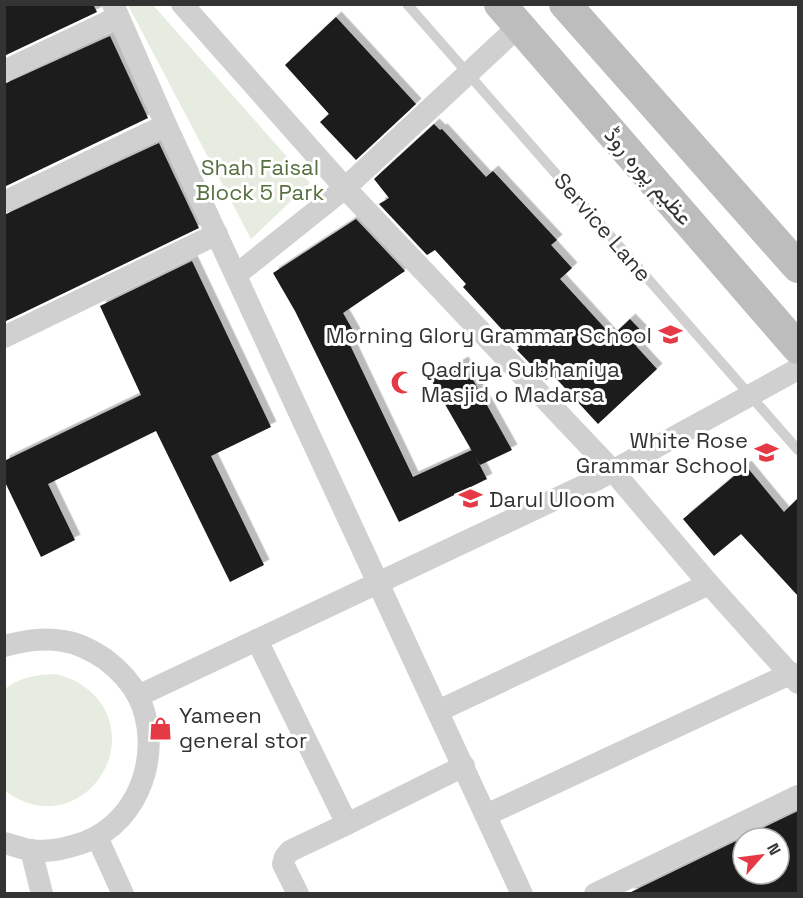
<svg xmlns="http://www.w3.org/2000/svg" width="803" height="898" font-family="'Space Grotesk',Vazirmatn,sans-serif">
<defs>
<filter id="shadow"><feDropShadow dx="5.5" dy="-5.5" stdDeviation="0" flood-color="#0004"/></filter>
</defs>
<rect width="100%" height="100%" fill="#fff"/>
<g fill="#e6ecdf">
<polygon points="128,5 153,5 310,183 251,239"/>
<path d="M55 674C62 676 70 678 77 682 158 729 84 848 5 791V689C20 677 35 675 55 674Z"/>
</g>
<g fill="#1a1a1a" fill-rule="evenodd" filter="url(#shadow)">
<polygon points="4,4 93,4 97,12 4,56"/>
<polygon points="336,17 416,104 356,160 320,122 329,114 285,65"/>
<polygon points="110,36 148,118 4,187 4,84"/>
<polygon points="434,124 440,130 442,129 486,177 493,171 557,240 551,245 572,268 560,279 612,336 630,319 647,337 636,346 657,369 598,424 552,374 546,380 517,350 519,348 463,287 466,284 435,250 427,255 379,204 389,198 374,179"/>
<polygon points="159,143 199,228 4,322 4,215"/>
<polygon points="356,219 405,271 343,313 359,341 350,345 413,477 472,450 487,479 399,522 295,311 273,273"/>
<polygon points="192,261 271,427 211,456 264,565 230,582 156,431 48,484 75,540 41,557 4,480 4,461 141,395 100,306"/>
<polygon points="463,362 512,450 480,465 431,380"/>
<polygon points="746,466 784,512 798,498 798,596 741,534 714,556 683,519"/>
<path d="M798 811V894H627ZM743 838H779V874H743Z"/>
</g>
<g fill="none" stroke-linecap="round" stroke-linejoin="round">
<polyline stroke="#d0d0d0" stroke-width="10" points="407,4 798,450"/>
<g stroke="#d0d0d0" stroke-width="22">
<polyline points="113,4 166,125 522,894"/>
<polyline points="182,4 345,188 613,471 709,584 798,683"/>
<polyline points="4,71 118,17"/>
<polyline points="4,202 166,125"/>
<polyline points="236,275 345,188 519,26"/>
<polyline points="4,337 217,234"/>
<polyline points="257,640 347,824 464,766"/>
<path d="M4 646C24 641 43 637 63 641 78 643 93 651 105 659 118 669 130 681 138 696 164 749 141 821 85 842 68 848 50 853 31 850 22 849 13 845 4 843"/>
<polyline points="138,696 596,480 798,369"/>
<polyline points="438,711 709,584"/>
<polyline points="486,815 792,673"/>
<polyline points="97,837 123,894"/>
<polyline points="31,850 42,894"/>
<polyline points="298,894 283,864 285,857 290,851 347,824"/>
<polyline points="595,894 798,796"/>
</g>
<g stroke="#bdbdbd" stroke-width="32">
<polyline points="500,4 798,348"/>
<polyline points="565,4 798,267"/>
</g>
</g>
<defs>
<symbol id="school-bare" viewBox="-9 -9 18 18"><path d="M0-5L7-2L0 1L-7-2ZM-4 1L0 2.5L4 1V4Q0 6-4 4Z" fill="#e63946" stroke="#fff" stroke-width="2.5" paint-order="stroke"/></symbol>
<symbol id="mosque-bare" viewBox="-9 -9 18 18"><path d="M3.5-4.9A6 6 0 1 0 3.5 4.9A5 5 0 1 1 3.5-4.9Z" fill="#e63946" stroke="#fff" stroke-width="2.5" paint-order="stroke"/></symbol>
<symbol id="shop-bare" viewBox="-9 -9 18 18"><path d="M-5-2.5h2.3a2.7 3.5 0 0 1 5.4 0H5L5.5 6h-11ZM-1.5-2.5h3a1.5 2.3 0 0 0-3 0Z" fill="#e63946" stroke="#fff" stroke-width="2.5" paint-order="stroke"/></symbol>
</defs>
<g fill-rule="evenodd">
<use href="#school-bare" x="654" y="318" width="33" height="33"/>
<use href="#mosque-bare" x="386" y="366" width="33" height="33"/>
<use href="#school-bare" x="750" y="436" width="33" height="33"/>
<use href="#school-bare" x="454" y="482" width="33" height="33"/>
<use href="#shop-bare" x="144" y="712" width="33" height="33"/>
</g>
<g text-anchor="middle" stroke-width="6" stroke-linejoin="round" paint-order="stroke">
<g font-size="22" fill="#56703f" stroke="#fff">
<text x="260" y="175">Shah Faisal<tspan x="260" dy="25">Block 5 Park</tspan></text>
</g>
<g font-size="22" fill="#333" stroke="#fff">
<text transform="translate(649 176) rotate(49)" y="8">عظیم پورہ روڈ</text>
<text transform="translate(603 227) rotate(49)" y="8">Service Lane</text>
</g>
<g font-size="22" fill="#333" stroke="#fff" text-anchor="start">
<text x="652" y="343" text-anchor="end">Morning Glory Grammar School</text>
<text x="421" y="377">Qadriya Subhaniya<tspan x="421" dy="25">Masjid o Madarsa</tspan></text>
<text x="748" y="448" text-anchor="end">White Rose<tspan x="748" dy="25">Grammar School</tspan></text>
<text x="489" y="507">Darul Uloom</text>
<text x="179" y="723">Yameen<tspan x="179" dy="25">general stor</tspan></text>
</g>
</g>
<rect width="803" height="898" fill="none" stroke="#333333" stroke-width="12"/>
<g transform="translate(761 856) rotate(62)"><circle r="28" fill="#ffffff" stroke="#adadad" stroke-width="1.5"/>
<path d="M0-4.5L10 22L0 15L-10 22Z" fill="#e63946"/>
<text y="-9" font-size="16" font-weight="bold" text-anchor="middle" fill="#333333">N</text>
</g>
</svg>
